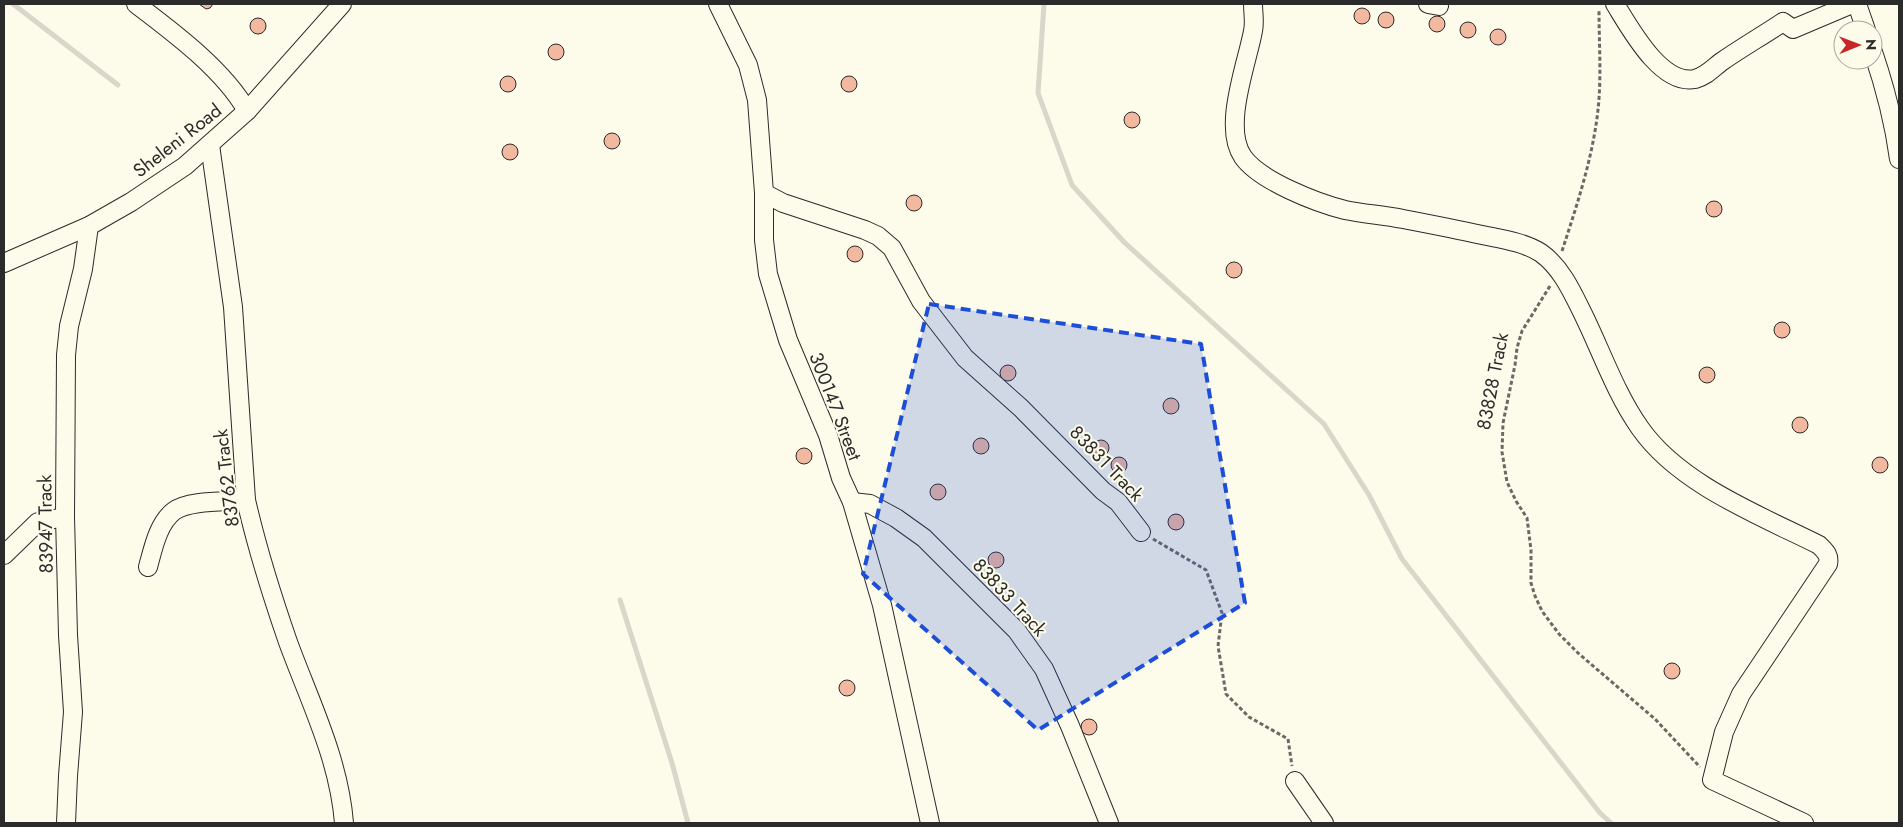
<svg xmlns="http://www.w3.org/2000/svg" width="1903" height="827" font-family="Jost,sans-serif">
<rect width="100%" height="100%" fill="#fdfbea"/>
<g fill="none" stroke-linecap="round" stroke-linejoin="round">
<g stroke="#d8d7c9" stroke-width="5">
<polyline points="13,4 118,85"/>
<polyline points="1044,4 1038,93 1072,185 1124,242 1324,424 1369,495 1402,559 1600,813 1611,823"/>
<polyline points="620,600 672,763 688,823"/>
</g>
</g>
<g fill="#f2b8a0" stroke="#2b2b2b">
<polygon points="199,4 213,4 210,8 206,9"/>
<circle cx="1362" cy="16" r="8"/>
<circle cx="1386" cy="20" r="8"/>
<circle cx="1437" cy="24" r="8"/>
<circle cx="258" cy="26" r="8"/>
<circle cx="1468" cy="30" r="8"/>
<circle cx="1498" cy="37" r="8"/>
<circle cx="556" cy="52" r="8"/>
<circle cx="849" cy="84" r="8"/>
<circle cx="508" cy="84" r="8"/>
<circle cx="1132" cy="120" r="8"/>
<circle cx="612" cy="141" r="8"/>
<circle cx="510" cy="152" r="8"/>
<circle cx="914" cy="203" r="8"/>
<circle cx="1714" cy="209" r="8"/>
<circle cx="855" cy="254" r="8"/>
<circle cx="1234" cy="270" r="8"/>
<circle cx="1782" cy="330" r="8"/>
<circle cx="1008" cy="373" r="8"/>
<circle cx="1707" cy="375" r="8"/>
<circle cx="1171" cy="406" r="8"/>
<circle cx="1800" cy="425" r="8"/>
<circle cx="981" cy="446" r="8"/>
<circle cx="1101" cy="448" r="8"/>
<circle cx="804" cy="456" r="8"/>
<circle cx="1119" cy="465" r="8"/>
<circle cx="1880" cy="465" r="8"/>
<circle cx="938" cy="492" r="8"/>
<circle cx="1176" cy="522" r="8"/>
<circle cx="996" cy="560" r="8"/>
<circle cx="1672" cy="671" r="8"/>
<circle cx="847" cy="688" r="8"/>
<circle cx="1089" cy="727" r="8"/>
</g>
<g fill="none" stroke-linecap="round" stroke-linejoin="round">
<defs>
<g id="minor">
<path d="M136 4C173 32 224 70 247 111"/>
<polyline points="718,4 748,65 757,100 764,193 764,240 768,274 788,340 828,435 841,478 852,502 882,605 930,823"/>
<path d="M1253 4C1253 13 1255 22 1253 31 1247 64 1222 127 1243 157 1260 181 1317 203 1345 210 1364 214 1384 215 1403 219 1429 224 1455 229 1482 235 1501 239 1524 242 1541 253 1562 268 1573 294 1584 316 1602 353 1616 394 1640 428 1679 484 1759 515 1819 545 1825 551 1830 555 1828 564L1741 694 1724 732 1712 780 1804 823"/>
<polyline points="1428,4 1439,6"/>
<path d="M1615 4C1630 28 1661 86 1695 79 1706 76 1712 69 1721 62 1741 48 1762 36 1783 22L1793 29 1852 4"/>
<polyline points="1857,4 1866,30"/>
<path d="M1873 52C1885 87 1894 122 1899 159"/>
<path d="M210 145 233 307 246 500C257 548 272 596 288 642 310 702 339 759 344 823"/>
<polyline points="764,193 783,203 865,230 878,236 892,248 921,301 965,358 1021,408 1103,491 1118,502 1141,532"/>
<polyline points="4,263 89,226 131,202 185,166 247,111 342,4"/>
<polyline points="852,502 870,504 896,518 924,538 1017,631 1044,669 1070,726 1109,823"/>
<polyline points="4,555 38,522 65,517"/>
<path d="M148 567C153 549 158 523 174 511 189 500 226 502 246 500"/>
<polyline points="1295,781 1324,823"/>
<polyline points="66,823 68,776 73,712 68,635 65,517 66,355 69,326 83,269 89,226"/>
</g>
</defs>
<use href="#minor" stroke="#2b2b2b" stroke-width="20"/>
<g stroke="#6a6964" stroke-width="3" stroke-dasharray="4 2.5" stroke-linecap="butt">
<path d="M1562 251C1576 208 1591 163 1597 118 1602 82 1599 46 1599 10"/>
<polyline points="1550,286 1522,331 1517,348 1515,365 1503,423 1502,452 1507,482 1516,501 1527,518 1531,550 1531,583 1535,596 1542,611 1559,634 1578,653 1655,719 1700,767"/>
<polyline points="1153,539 1206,570 1222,613 1218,646 1226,694 1249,717 1288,739 1292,766"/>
</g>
<use href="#minor" stroke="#fdfbea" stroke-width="18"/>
</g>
<path fill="#1d4ed8" fill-opacity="0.2" stroke="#1d4ed8" stroke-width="4" stroke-dasharray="10 6" stroke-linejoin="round" d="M929 304 1201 344 1245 603 1038 730 863 574Z"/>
<g text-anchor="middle" stroke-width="4" stroke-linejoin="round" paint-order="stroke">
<g font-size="19" fill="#2b2b2b" stroke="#fdfbea">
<text transform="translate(177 140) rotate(-38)" y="7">Sheleni Road</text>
<text transform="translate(1492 381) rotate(-79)" y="7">83828 Track</text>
<text transform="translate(836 406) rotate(69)" y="7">300147 Street</text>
<text transform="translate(1107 463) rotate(46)" y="7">83831 Track</text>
<text transform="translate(226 478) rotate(-97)" y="7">83762 Track</text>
<text transform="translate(45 524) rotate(-91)" y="7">83947 Track</text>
<text transform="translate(1010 597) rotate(47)" y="7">83833 Track</text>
</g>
</g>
<rect width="1903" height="827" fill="none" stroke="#2b2b2b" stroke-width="10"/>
<g transform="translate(1858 45) rotate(89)"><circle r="24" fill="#fdfbea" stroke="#a9a89e"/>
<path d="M0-4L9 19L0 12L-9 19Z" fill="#c62828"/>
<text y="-8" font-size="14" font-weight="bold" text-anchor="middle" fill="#2b2b2b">N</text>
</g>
</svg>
